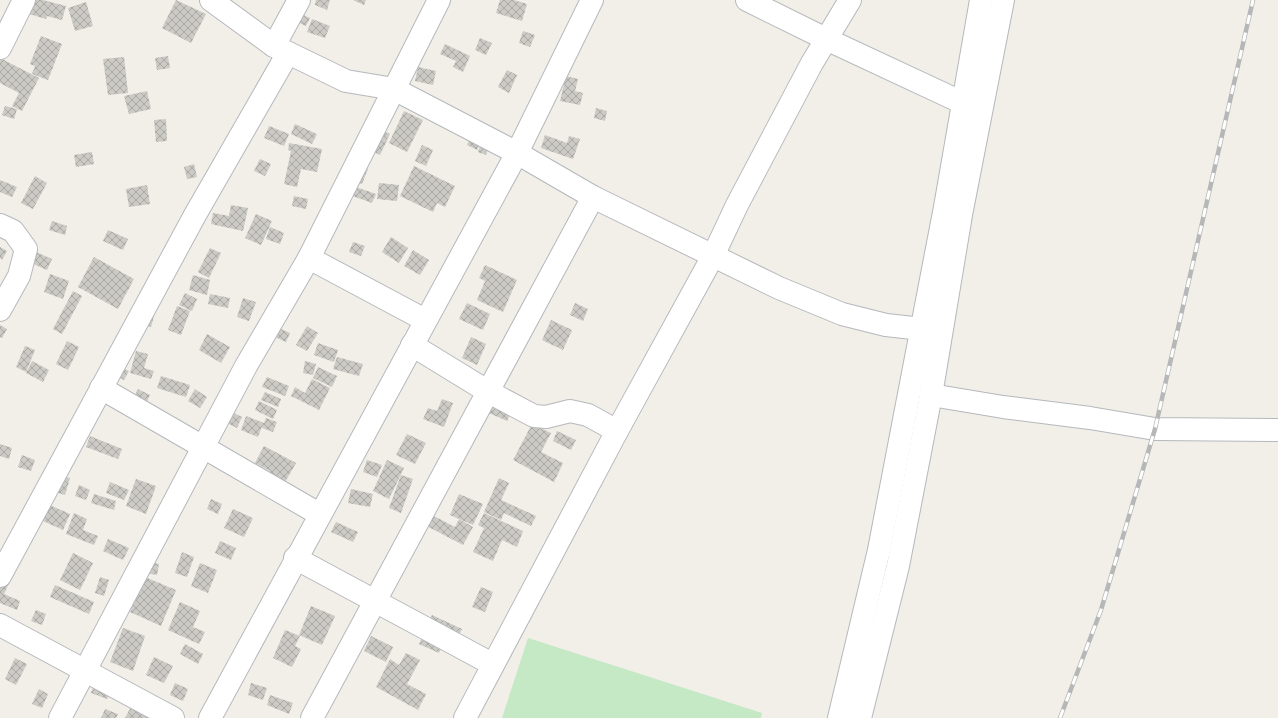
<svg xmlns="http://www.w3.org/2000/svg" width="1278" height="718" font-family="Raleway,sans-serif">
<defs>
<pattern id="building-cross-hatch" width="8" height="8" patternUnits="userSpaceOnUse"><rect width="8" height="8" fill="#cccac5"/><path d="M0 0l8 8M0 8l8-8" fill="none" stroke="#a9a8a4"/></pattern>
</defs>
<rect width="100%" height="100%" fill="#f1efe8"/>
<polygon fill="#c5e8c5" points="528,638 762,713 761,718 502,718"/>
<g fill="url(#building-cross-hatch)">
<polygon points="33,0 43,0 66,6 62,20 47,16 46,19 29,14"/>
<polygon points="176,0 206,14 191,43 162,28"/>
<polygon points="316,0 330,0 327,10 315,5"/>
<polygon points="353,0 366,0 364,5"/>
<polygon points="500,0 514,0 527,4 522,21 496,13"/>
<polygon points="86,2 93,26 75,31 68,8"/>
<polygon points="295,11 310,18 306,26 291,19"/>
<polygon points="312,19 330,26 325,38 307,32"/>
<polygon points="523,31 535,35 530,47 519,43"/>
<polygon points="41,36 62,44 48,80 32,74 35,66 30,64"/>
<polygon points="480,38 492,43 486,55 475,50"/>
<polygon points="445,44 470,56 463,72 453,67 456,61 440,54"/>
<polygon points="168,56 170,68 157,70 155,58"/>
<polygon points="124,57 128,93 108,95 103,59"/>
<polygon points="0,58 39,78 22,111 12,106 19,93 0,83"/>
<polygon points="418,67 436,71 433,85 415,81"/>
<polygon points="507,70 517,75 509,93 498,87"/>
<polygon points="566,76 578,79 575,91 583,93 580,105 560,101"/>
<polygon points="147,91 151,109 129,114 124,96"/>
<polygon points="5,106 17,109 14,119 2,115"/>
<polygon points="596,108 607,111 605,121 594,118"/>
<polygon points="404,111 423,120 407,152 389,143"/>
<polygon points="166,119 167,141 156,142 154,120"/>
<polygon points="295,124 317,134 312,144 291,134"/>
<polygon points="269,126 289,134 284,146 264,138"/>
<polygon points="376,127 390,134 380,155 366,148"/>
<polygon points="472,134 482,138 477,150 467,145"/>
<polygon points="545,135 567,143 569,136 580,139 573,159 541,148"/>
<polygon points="482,140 490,143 486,155 478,152"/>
<polygon points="289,143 322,149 317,172 301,169 297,187 284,184 291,151 288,150"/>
<polygon points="422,145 433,150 426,166 415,161"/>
<polygon points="92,152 94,164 76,167 74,155"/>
<polygon points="260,159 271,164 265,176 254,171"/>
<polygon points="355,163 368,169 362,184 349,179"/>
<polygon points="194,164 197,177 187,179 184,167"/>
<polygon points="414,166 455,186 445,207 437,203 433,212 400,196"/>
<polygon points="35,176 47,183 33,209 21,203"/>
<polygon points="0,180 17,187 12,197 0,192"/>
<polygon points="379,183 399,185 397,201 377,199"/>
<polygon points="147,185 150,204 129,207 126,189"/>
<polygon points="353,186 376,194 372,203 350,195"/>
<polygon points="294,196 308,199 306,209 292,206"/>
<polygon points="231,205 248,208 243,231 211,224 213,213 229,216"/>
<polygon points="256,214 272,221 261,245 245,238"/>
<polygon points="52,221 67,226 65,235 49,230"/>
<polygon points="270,227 284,233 280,244 266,239"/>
<polygon points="108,230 128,239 123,250 103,241"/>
<polygon points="391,237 408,248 399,263 382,252"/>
<polygon points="353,242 365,246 361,256 349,252"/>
<polygon points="0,247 7,251 2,260 0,258"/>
<polygon points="210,248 221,253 209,278 198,272"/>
<polygon points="413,250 429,260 420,275 404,266"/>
<polygon points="34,251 52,259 47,270 29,262"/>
<polygon points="94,257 134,279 118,309 78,287"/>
<polygon points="485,265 517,280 503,312 477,300 485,281 479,278"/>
<polygon points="50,274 69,281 63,299 44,292"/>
<polygon points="193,275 210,280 207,295 189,290"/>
<polygon points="73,291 82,296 62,334 53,329"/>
<polygon points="185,293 197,299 192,311 179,305"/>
<polygon points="210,294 230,298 228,308 208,304"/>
<polygon points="243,298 256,302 249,321 237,317"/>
<polygon points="467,303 490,314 483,330 459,319"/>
<polygon points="575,303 588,309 583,321 570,315"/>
<polygon points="177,306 190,311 181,335 168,330"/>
<polygon points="139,312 154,316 151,327 136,323"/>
<polygon points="551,320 572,330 563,350 542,340"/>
<polygon points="268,323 290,333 286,342 264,332"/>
<polygon points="0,325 7,329 2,338 0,337"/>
<polygon points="307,326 318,333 307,351 296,345"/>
<polygon points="207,334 230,347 221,363 199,350"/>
<polygon points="471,337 486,344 477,365 462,358"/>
<polygon points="67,341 79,347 68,370 56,364"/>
<polygon points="318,343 338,350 334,362 314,355"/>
<polygon points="25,346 35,350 26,372 16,367"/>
<polygon points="136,351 148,354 144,368 154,371 151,379 130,373"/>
<polygon points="337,357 363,364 359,376 333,369"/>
<polygon points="32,361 49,370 43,382 26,373"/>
<polygon points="305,361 316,364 313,375 303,373"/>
<polygon points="113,364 129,371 124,380 109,373"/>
<polygon points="318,367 337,376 332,387 313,378"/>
<polygon points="161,376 190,385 186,397 157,388"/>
<polygon points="267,377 289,386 285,396 262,387"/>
<polygon points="312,379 330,388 319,410 291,396 295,387 305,393"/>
<polygon points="138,389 150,395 142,412 130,406"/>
<polygon points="195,389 207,397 200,408 188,401"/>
<polygon points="265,392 281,399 278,407 261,400"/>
<polygon points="442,399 453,403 444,427 423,419 428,408 437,411"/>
<polygon points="259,401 277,410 273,419 255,410"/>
<polygon points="494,402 512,410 507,421 489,413"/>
<polygon points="222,407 242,417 237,428 217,418"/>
<polygon points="246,416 264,423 266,418 277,422 273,432 262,428 263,424 258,437 241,430"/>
<polygon points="532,424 551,433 541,452 563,463 554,482 513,460"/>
<polygon points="557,431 576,440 571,450 553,441"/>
<polygon points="407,434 426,443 415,464 396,455"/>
<polygon points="90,436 122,449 118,459 86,447"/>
<polygon points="0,444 12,448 9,459 0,456"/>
<polygon points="264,446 296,463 284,484 268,475 270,471 255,463"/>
<polygon points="22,455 35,460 31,471 18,467"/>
<polygon points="367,460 382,465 377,477 363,472"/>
<polygon points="387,460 404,468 389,499 373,491"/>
<polygon points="54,474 70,478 65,495 49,490"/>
<polygon points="401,475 413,479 401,513 389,508"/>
<polygon points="499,478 509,483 501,500 536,516 531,526 504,513 501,520 484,512"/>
<polygon points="136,479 156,486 146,514 126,506"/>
<polygon points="110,482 129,490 124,500 106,493"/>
<polygon points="79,485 90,490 86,500 75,496"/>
<polygon points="351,489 373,494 370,507 348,503"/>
<polygon points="94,494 116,501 114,510 91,503"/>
<polygon points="459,494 483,504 473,525 450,515"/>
<polygon points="211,499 222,504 218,514 207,509"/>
<polygon points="41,501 70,514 63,530 34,517"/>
<polygon points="233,509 253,518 244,537 224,528"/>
<polygon points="424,511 455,527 459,519 473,527 463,545 419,522"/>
<polygon points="74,513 87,519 83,530 98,536 94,545 66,534"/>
<polygon points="484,513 523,531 517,547 502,540 493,561 473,552 484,528 478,525"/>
<polygon points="336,522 358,532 353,542 331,532"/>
<polygon points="108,539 129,548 123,560 103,551"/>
<polygon points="220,541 236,548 231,560 215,553"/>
<polygon points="182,552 194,557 187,577 175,573"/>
<polygon points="73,553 93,563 80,590 60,580"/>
<polygon points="147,562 159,564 157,575 145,573"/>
<polygon points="200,563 217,570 208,593 191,586"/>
<polygon points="0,572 12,577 4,594 20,601 17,610 0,603"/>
<polygon points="100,577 109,580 104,596 95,593"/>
<polygon points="145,577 176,590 161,626 130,612"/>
<polygon points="55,585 94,602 89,614 50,597"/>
<polygon points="481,587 493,592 485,612 472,607"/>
<polygon points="180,602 200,611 193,627 205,632 199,644 168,630"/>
<polygon points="311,606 335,616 322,645 299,635"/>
<polygon points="36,610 46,614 42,625 31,621"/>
<polygon points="432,615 462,629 457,639 448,634 439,653 419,644"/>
<polygon points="123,628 145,636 133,671 110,662"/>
<polygon points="285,630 300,636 295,646 301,649 292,667 273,658"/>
<polygon points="371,636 393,647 386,662 364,651"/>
<polygon points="185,644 203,654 198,664 180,654"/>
<polygon points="406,653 420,660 407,684 426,694 418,710 376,687 390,659 399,665"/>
<polygon points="154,657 173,666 164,683 146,675"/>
<polygon points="15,658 27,664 16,685 5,679"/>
<polygon points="95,682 111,688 107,699 91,693"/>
<polygon points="175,683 188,689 183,701 170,695"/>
<polygon points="251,683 267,688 263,700 248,695"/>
<polygon points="39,689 48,694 42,708 32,704"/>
<polygon points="270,695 293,703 289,714 267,705"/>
<polygon points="133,703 158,718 125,718"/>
<polygon points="105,709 118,714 116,718 101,718"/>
</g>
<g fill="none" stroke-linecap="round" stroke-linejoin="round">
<defs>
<g id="minor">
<polyline points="211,0 274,46 346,81 394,89 517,153 593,197 779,288 842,314 886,325 922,329"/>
<polyline points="747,0 826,39 963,103"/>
<polyline points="274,46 299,0"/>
<polyline points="0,48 24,0"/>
<polyline points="0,225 13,231 26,249 19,276 0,310"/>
<polyline points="309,258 425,320"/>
<polyline points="412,345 487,391 534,416 546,417 570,411 588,415 617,431"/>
<polyline points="101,388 319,514"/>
<polyline points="931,395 1003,407 1090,418 1155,429 1278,430"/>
<polyline points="295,558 492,664"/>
<polyline points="0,576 195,215 288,53"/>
<polyline points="0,625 173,718"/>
<polyline points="60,718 246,366 309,258 439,0"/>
<polyline points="210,718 517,153 592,0"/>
<polyline points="312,718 593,197"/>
<polyline points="465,718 617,431 713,256 737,205 812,63 850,0"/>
<polyline points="839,718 879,550 945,207 981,0"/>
<polyline points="860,718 898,566 931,395 961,215 1003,0"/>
</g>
</defs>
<use href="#minor" stroke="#b5b8bc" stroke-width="24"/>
<use href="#minor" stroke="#fff" stroke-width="22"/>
<defs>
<polyline id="rail" points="1060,718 1101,610 1155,429 1253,0"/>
</defs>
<use href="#rail" stroke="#b6b7b8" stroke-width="4.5"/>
<use href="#rail" stroke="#fff" stroke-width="3" stroke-dasharray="9" stroke-linecap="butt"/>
</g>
</svg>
